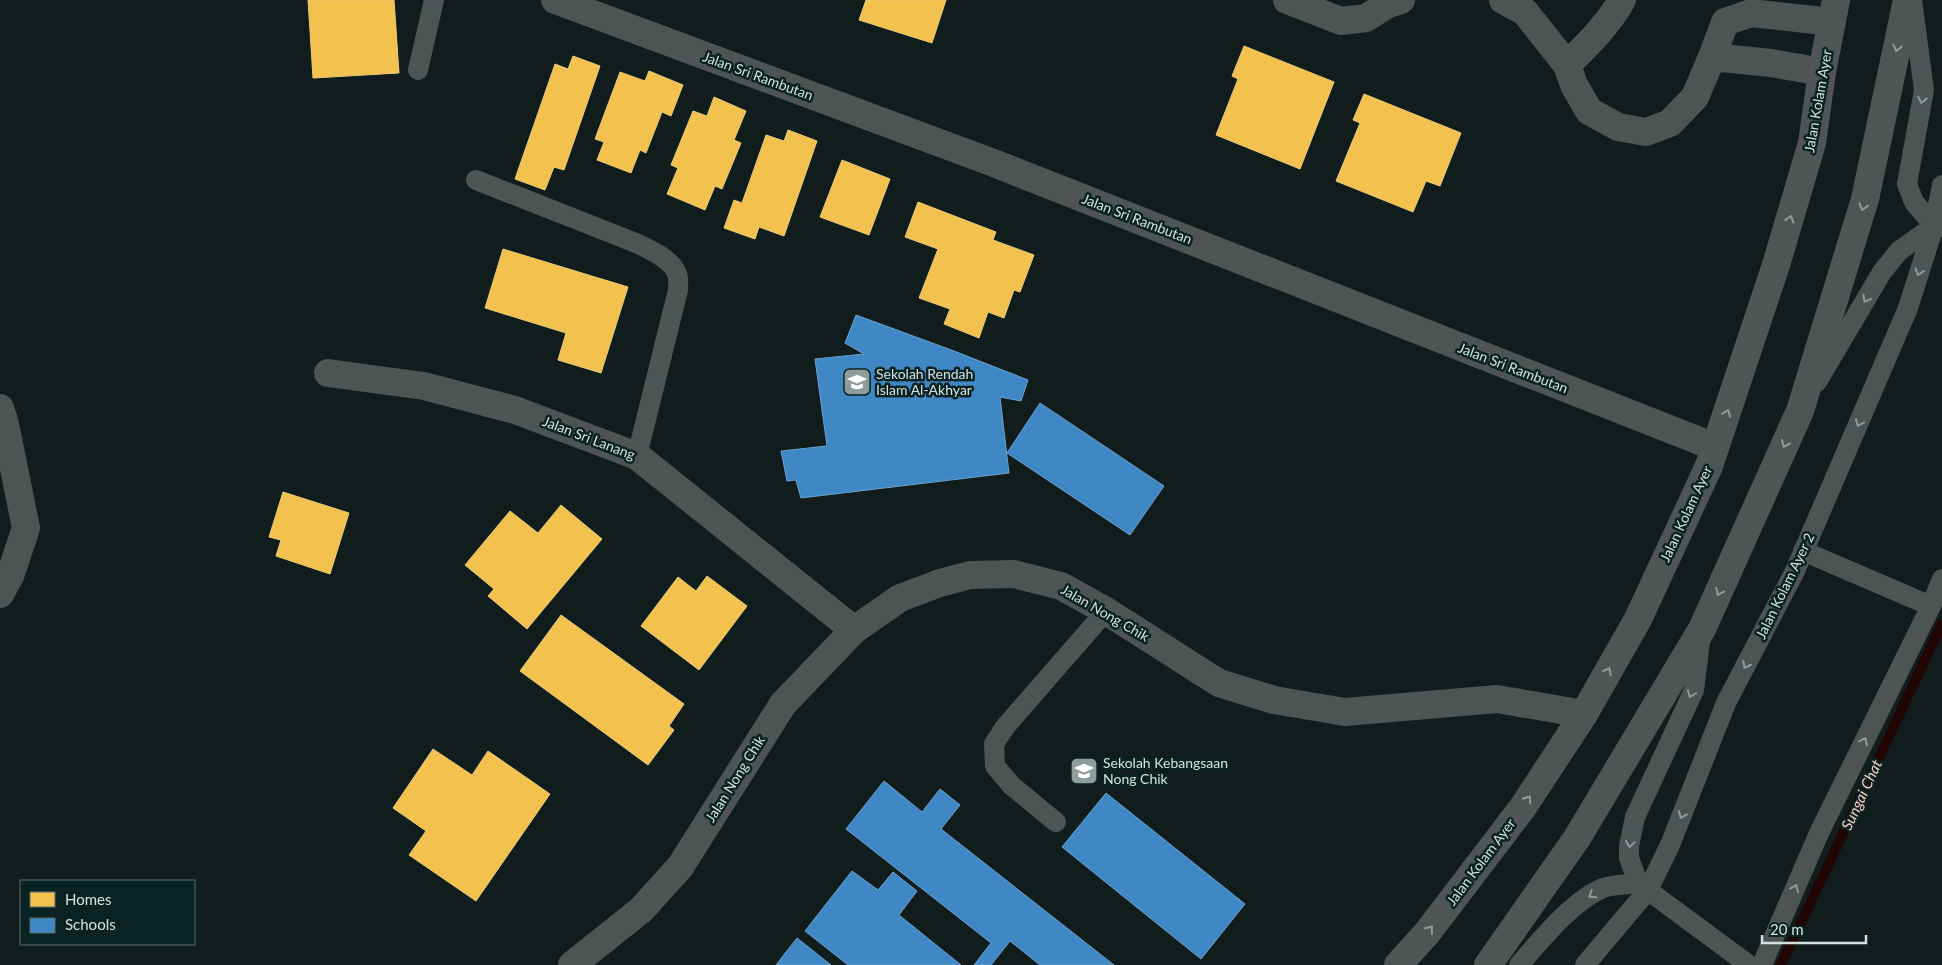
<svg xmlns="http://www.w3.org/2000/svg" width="1942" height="965" font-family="Lato,sans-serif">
<rect width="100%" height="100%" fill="#111d1d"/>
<g fill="#f2c14e" stroke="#e9cb7a">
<polygon points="308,0 394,0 399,73 313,78"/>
<polygon points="866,0 946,0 932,43 859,20"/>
<polygon points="1244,46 1334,82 1300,169 1216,135 1238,79 1232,76"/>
<polygon points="573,56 600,66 564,170 554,167 545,190 515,179 555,64 568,69"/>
<polygon points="649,71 683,85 671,116 662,112 646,153 640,150 631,173 597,160 604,142 595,139 620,72 645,81"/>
<polygon points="1364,94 1461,133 1440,186 1426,181 1413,212 1336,181 1360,123 1353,120"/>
<polygon points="714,97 746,111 734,140 741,143 722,189 715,186 705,210 667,194 678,168 671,165 693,111 707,116"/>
<polygon points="788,130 817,141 784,236 759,227 755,239 724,228 734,200 742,203 766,135 784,141"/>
<polygon points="842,160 890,179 869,235 820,217"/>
<polygon points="918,202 996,232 993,240 1034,255 1020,292 1014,290 1004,318 988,312 979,338 944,324 950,309 919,298 938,249 905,237"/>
<polygon points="503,249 628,287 601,373 558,360 566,333 485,308"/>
<polygon points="283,492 349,513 330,574 276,556 281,540 269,537"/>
<polygon points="561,505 602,539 527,629 488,596 494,589 465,565 510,511 538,533"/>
<polygon points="707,576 747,606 699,670 641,626 678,577 696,591"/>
<polygon points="561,615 684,704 669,726 674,730 648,765 520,671"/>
<polygon points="433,749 472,775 488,751 550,794 476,901 409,855 426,831 393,808"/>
</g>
<g fill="#3f88c5" stroke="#6ba3cd">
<polygon points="856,315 954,351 1028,380 1021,401 1000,397 1009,473 801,498 796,480 787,481 781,451 827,446 815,359 864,354 845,343"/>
<polygon points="1040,403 1164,486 1130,535 1007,453"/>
<polygon points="884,781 922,812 940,789 960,805 941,829 1114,965 1040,965 1010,941 991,965 974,965 991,943 846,829"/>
<polygon points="1106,793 1245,904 1201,959 1062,847"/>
<polygon points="852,871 878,890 893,872 917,891 899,915 961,965 848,965 805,931"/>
<polygon points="797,938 831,965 776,965"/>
</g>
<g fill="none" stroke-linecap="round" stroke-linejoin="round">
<polyline stroke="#210503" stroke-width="10" points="1781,965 1942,624"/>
<g stroke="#4e5353" stroke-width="20">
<polyline points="1912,0 1924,90 1907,184 1914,202 1934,226 1942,227"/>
<polyline points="418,70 434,0"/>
<path d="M476 180 636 243C649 249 672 259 677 274 679 278 678 285 678 290L637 456"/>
<polyline points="1817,382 1882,272 1899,251 1934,226"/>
<polyline points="1803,551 1931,606"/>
<polyline points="1701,634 1694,690 1635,817 1629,846 1629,858 1638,883 1749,965"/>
<polyline points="1056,822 1012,786 995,766 994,744 1005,727 1106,611"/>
<path d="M1519 965C1541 940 1572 901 1603 888 1613 884 1627 885 1638 883"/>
<polyline points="1585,965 1648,890 1670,845 1726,703 1795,571 1908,308 1934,226 1942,185"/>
<polyline points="1762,965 1819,833 1931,606 1942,579"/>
</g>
<g stroke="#4e5353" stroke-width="28">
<polyline points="555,0 991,162 1715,447"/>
<polyline points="1287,0 1341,21 1366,18 1388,4 1401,0"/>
<polyline points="1503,0 1525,12 1567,65 1574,85 1589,111 1618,127 1646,132 1670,123 1695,97 1712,57 1771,63 1822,72"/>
<polyline points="1712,57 1725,22 1751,13 1832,22"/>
<path d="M1567 65C1587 45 1608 25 1622 0"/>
<polyline points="328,373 424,386 515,410 637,456 854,630"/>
<polyline points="0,408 5,424 26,528 10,576 0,594"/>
<polyline points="572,965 641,910 680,867 783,704 854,630 900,598 940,583 970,575 1014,574 1061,586 1106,611 1219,683 1274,700 1345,712 1497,699 1584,714"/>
</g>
<g stroke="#4f5555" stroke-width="28">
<polyline points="1398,965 1427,933 1523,807 1584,714 1638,619 1709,466 1776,265 1812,143 1822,72 1836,0"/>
<polyline points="1488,965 1577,838 1702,629 1800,411 1865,199 1907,0"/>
</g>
</g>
<defs><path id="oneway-chevron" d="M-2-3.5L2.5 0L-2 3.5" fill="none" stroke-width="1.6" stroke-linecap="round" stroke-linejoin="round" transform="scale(1.25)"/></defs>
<g stroke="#919b9b">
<use href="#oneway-chevron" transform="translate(1897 48) rotate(102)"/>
<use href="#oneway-chevron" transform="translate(1863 207) rotate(107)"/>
<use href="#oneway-chevron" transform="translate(1790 219) rotate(-74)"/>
<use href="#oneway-chevron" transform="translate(1727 413) rotate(-71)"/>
<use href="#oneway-chevron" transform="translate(1785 444) rotate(114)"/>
<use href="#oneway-chevron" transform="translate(1719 592) rotate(115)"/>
<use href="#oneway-chevron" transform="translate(1608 671) rotate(-61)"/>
<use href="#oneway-chevron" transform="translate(1528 799) rotate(-57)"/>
<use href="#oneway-chevron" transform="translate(1430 929) rotate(-52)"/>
</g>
<g stroke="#909a9a">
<use href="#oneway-chevron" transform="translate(1922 100) rotate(101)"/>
<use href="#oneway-chevron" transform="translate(1919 272) rotate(107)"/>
<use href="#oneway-chevron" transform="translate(1866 299) rotate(120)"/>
<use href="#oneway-chevron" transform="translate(1859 423) rotate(113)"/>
<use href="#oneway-chevron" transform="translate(1746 665) rotate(117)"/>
<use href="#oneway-chevron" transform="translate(1691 694) rotate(111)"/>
<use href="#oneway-chevron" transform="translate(1864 741) rotate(-64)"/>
<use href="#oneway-chevron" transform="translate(1682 815) rotate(112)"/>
<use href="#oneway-chevron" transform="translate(1630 844) rotate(98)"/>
<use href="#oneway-chevron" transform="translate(1795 888) rotate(-67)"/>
<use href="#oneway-chevron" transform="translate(1592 895) rotate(147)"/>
</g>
<defs>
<symbol id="school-square" viewBox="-11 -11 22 22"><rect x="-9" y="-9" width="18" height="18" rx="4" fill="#8f9c9c" stroke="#0b2223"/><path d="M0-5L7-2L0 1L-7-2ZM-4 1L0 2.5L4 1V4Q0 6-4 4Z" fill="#fff"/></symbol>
</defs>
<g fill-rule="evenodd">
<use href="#school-square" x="841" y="366" width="32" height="32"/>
<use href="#school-square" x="1068" y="755" width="32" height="32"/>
</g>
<g text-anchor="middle" stroke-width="5" stroke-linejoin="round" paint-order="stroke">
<g font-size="14" fill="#d3e1e1" stroke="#0b2223">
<text transform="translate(758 76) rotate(20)" y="5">Jalan Sri Rambutan</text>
<text transform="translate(1818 101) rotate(-80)" y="5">Jalan Kolam Ayer</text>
<text transform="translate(1137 219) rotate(21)" y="5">Jalan Sri Rambutan</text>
<text transform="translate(1513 368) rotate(21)" y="5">Jalan Sri Rambutan</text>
<text transform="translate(589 438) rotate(21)" y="5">Jalan Sri Lanang</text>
<text transform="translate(1686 514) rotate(-65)" y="5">Jalan Kolam Ayer</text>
<text transform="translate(1785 586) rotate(-64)" y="5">Jalan Kolam Ayer 2</text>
<text transform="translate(1105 613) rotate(30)" y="5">Jalan Nong Chik</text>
<text transform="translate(735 779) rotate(-58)" y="5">Jalan Nong Chik</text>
<text transform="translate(1481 862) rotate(-53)" y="5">Jalan Kolam Ayer</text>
</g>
<g font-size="14" fill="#d3e1e1" stroke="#0b2223" text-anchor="start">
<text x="876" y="379">Sekolah Rendah<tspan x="876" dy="16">Islam Al-Akhyar</tspan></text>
<text x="1103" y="768">Sekolah Kebangsaan<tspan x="1103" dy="16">Nong Chik</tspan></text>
</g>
<g font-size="15" font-style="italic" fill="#fbcdc0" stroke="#0b2223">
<text transform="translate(1862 795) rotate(-65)" y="5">Sungai Chat</text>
</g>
</g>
<rect x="20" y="880" width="175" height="65" fill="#0b2223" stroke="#5b6e6f"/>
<rect x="30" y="892" width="25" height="15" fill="#f2c14e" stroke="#5b6e6f"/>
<text x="65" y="905" font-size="15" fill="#d3e1e1">Homes</text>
<rect x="30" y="918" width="25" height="15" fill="#3f88c5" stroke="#5b6e6f"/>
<text x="65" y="930" font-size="15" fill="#d3e1e1">Schools</text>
<path d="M1762 935v8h104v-8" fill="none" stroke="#d3e1e1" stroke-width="2.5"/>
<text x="1770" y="935" font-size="15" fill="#d3e1e1" stroke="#0b2223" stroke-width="4" paint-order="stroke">20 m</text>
</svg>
